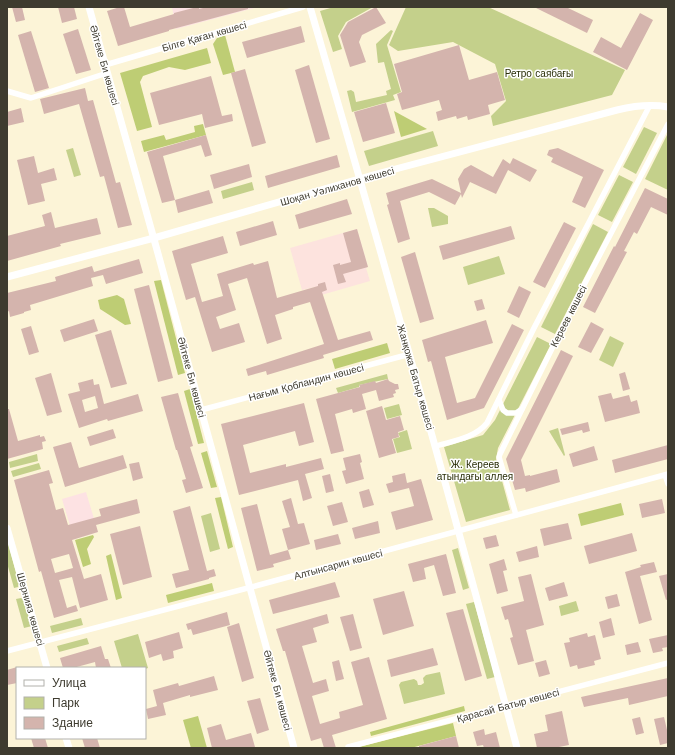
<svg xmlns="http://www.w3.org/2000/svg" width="675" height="755" font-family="'Work Sans',sans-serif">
<rect width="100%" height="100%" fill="#fcf4d7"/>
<g fill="#fde2e3">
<polygon points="172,7 258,7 176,29"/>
<polygon points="86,492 98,532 74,539 62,499"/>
</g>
<polygon fill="#fde3de" points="357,229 368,267 366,268 370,281 318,296 315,287 302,290 290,248"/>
<g fill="#c4d08b">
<polygon points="334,7 373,7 346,22 338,36 342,49 333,52 320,11"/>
<polygon points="406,7 488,7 625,70 612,95 493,126 491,116 506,101 495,64 453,42 398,51 389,45"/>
<polygon points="391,30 393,31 387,45 401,92 393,95 395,100 352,112 347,91 351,90 354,92 356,102 387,95 386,91 391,89 384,62 378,63 376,44"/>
<polygon points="644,127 657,133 636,174 623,167"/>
<polygon points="433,131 438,146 369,166 364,151"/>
<polygon points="668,133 668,190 645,179"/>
<polygon points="73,148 81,175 74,177 66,150"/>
<polygon points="619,175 633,182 612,222 598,215"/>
<polygon points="252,182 254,190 223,199 221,191"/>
<polygon points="428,208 434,208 448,216 448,224 432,227"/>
<polygon points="593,224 608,232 555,334 541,327"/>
<polygon points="499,256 505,274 468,285 463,267"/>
<polygon points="610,336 624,343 613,367 599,360"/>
<polygon points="537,337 551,344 498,448 496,459 510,510 466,522 444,447 483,435 495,420"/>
<polygon points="387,374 388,379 359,385 359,387 338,393 336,388"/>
<polygon points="399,404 402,415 387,419 384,408"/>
<polygon points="558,428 565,455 564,456 549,431"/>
<polygon points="407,430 412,449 397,453 393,439 400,437 398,433"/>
<polygon points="37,454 38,461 10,468 9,462"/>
<polygon points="39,463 41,469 13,477 11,471"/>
<polygon points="211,513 220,549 210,552 201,516"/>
<polygon points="7,539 19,584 18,587 14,588 7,563"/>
<polygon points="458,548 469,588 463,590 452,550"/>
<polygon points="21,598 24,600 32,626 24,628 16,599"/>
<polygon points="576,601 579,611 561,616 559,606"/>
<polygon points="474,602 495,677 487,679 466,604"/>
<polygon points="81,618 83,625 52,633 50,626"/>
<polygon points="138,634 148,668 145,669 145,668 122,668 114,641"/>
<polygon points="87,638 89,644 59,652 57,646"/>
<polygon points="440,672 445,694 404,704 399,685 401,682 414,679 417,681 418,685 421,685 424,683 423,678 426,675"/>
</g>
<g fill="#becd74">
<polygon points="225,35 235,72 223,75 213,44 217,38"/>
<polygon points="207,48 211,63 185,70 169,67 143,76 140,82 152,127 137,131 120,73"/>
<polygon points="394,111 427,129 401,137"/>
<polygon points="203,124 206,135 144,152 141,141 164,135 166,140 195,132 194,126"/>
<polygon points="161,280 185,373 178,375 154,281"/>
<polygon points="117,295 124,299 131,324 125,325 100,309 98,300"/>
<polygon points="387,343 390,353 335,369 332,359"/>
<polygon points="190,389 204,443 198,444 184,391"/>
<polygon points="207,451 217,487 211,488 201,453"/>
<polygon points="221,497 233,547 228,549 215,498"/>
<polygon points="621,503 624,515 581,526 578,514"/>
<polygon points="93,535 94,537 87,549 91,564 83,567 75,540"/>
<polygon points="111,554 122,598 116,600 106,556"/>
<polygon points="212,583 214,591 168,603 166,595"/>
<polygon points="464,706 465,711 371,736 370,732"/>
<polygon points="198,716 207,748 191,748 183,720"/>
<polygon points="453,723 456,736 411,748 355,748"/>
</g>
<g fill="#d4b4ad" fill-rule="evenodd">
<polygon points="12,7 22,7 25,20 16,22"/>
<polygon points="58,7 74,7 77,19 62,23"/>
<polygon points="120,7 124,7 130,27 174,14 174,13 197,7 199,7 199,9 207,7 248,7 248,9 169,30 169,31 118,46 107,11"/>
<polygon points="376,7 386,23 362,35 359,42 366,62 350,67 340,35 348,22"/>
<polygon points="534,7 566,7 593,20 587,33"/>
<polygon points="640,13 653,20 627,70 593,52 601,37 621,48"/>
<polygon points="301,26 305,42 247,58 242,42"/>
<polygon points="78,29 91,70 76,74 63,34"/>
<polygon points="31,31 49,88 35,92 18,35"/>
<polygon points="459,45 469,80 497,72 505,100 488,105 490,114 468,120 467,116 457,119 456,116 438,121 436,112 442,110 439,100 402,110 397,94 402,92 394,64"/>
<polygon points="309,65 330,139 316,143 295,70"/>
<polygon points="245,69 266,143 252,147 231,73"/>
<polygon points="211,76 222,116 232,114 233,121 205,128 202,114 159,125 150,93"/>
<polygon points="85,88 88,101 93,100 116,183 120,182 132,225 118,228 104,176 100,177 79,104 44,114 40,99"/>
<polygon points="386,103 395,133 363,142 354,112"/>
<polygon points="21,108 24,122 7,126 7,112"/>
<polygon points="206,135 212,155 205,157 201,145 163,156 175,200 162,203 147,152"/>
<polygon points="558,148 604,170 585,208 572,202 583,177 551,162 553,158 547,155 549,150"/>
<polygon points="337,155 340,167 268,188 265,176"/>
<polygon points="34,156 38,173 54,168 57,180 41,184 45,201 28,205 17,160"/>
<polygon points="513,158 537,170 530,182 508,170 496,194 470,182 462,198 461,194 455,205 429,192 400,201 410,239 398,243 387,205 389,204 386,193 432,179 461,193 458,179 464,169 471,165 493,177 503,159 510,164"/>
<polygon points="249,164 252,177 214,189 210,175"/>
<polygon points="645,188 668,199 668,215 651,207 637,234 634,232 624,251 627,252 595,313 583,307 614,246 615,247"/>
<polygon points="209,190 213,203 178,213 175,200"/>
<polygon points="347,199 352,214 299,229 295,215"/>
<polygon points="51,212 55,228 97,218 101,234 60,244 61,246 7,261 7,236 45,226 42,215"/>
<polygon points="273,221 277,235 240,246 236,232"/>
<polygon points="564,222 576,228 545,288 533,282"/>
<polygon points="511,226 515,239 443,260 439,246"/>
<polygon points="357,229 368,267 343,274 346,282 338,284 333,265 340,263 340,265 351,262 343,233"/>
<polygon points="223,236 228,253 191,264 202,302 223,296 217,274 253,263 254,265 268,261 277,298 318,286 318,284 325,282 327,290 322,292 338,340 370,331 373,340 323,355 324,358 267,375 266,371 248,376 246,369 324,344 310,302 293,307 293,309 275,315 282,339 267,344 247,278 228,284 236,310 216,317 220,329 239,323 245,342 212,352 195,297 186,300 172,251"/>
<polygon points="415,252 434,319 420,323 401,257"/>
<polygon points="139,259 143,273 106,284 103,275 91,278 93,286 30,305 31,310 24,312 24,313 10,317 9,311 7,312 7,293 56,281 55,277 92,266 94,272"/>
<polygon points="149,285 173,378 158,382 134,289"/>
<polygon points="519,286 531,292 519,318 507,312"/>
<polygon points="482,299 485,309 477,311 474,301"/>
<polygon points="94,319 98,331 64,342 60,330"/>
<polygon points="486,320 493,343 445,357 457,403 475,398 512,324 524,330 484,408 447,420 431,361 428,362 422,340"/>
<polygon points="591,322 604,329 591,353 578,347"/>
<polygon points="31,326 39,352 29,355 21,329"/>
<polygon points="111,330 127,384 111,388 95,335"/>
<polygon points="561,350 573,356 521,460 525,476 530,475 530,476 557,469 560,482 526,492 525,488 515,490 506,459"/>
<polygon points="625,372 630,389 623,391 619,374"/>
<polygon points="51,373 62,412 47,416 35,378"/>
<path d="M93 379 94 385 99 384 104 404 138 394 143 411 108 421 107 419 79 428 68 394 80 391 78 383ZM95 396 98 408 85 412 82 400Z"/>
<polygon points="388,379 389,381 395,384 398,384 399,389 395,390 396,393 393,394 394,397 379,401 376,390 362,394 366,409 353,413 352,409 335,414 344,451 331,454 316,399 360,387 359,385 375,381 376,383"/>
<polygon points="178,393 193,446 190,447 203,488 186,493 182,480 186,479 177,450 176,450 161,397"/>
<polygon points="611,393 613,399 629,395 631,402 637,400 640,413 605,422 598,396"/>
<polygon points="304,403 314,442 299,446 295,431 243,445 250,473 286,464 286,467 321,458 324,469 305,474 312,498 303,501 298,480 239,495 221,424"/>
<polygon points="382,406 386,420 400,416 404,430 398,432 399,437 392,439 396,453 379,458 366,411"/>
<polygon points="7,409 9,409 18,441 40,435 40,437 44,436 46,441 42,442 43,449 7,459"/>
<polygon points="588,422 590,431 583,433 582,430 562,435 560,429"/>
<polygon points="113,429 116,438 90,446 87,437"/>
<polygon points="71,442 79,468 123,455 127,468 65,487 53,447"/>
<polygon points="668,445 668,459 615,473 612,460"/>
<polygon points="594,446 598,460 573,467 569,454"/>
<polygon points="360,454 362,462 360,463 364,479 346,484 342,471 346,470 343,458"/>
<polygon points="139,462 143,478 133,481 129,464"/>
<path d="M49 470 53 483 49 484 56 510 63 508 68 525 101 516 99 509 137 499 140 513 96 525 98 532 72 540 84 579 101 574 108 600 80 608 72 577 59 580 67 608 76 605 78 611 54 618 41 571 39 572 14 480ZM69 554 73 568 55 573 51 559Z"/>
<polygon points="405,473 407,483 421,479 433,520 396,530 391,512 414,506 409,488 389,493 386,484 393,482 392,476"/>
<polygon points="330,474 334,491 326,493 322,476"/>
<polygon points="369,489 374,505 363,508 359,492"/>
<polygon points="291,498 298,524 304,523 310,544 288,550 282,529 290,527 282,501"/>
<polygon points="662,499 665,513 642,518 639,504"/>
<polygon points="342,502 348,522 333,526 327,506"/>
<polygon points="257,504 270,555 288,550 291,559 273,564 274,567 257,571 241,508"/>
<polygon points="190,506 207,571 214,569 216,576 209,578 209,579 176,588 172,574 189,570 173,511"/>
<polygon points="378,521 380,533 355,539 352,528"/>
<polygon points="568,523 572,539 544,546 540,529"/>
<polygon points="140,526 152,577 123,585 110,534"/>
<polygon points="632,533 637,551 589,564 584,546"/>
<polygon points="338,534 341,544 316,550 314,540"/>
<polygon points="496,535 499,546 486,549 483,538"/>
<polygon points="537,546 539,557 519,562 516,552"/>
<polygon points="446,554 456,593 443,596 434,565 424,568 426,579 413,582 408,564"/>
<polygon points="504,559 507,570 503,571 508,591 497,594 489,564"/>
<polygon points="654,562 657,572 640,576 652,620 639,624 625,572 641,567 640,565"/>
<polygon points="531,574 544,625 526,630 534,661 518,665 510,638 513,637 508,619 505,620 501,607 524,601 518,577"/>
<polygon points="668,574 668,599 666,600 659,576"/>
<polygon points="335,582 340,597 273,614 269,600"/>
<polygon points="564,582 568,596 549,601 545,588"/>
<polygon points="404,591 414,626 383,635 373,599"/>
<polygon points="617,594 620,606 608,609 605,597"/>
<polygon points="463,609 482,676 465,681 446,613"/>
<polygon points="227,612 230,625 193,635 191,629 188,630 186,624"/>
<polygon points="327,614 329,623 313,628 317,642 302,646 313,683 326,679 329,691 312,696 320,724 340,718 339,712 363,705 351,662 369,657 387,719 332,735 336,748 324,748 321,738 311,741 285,651 283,651 276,629"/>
<polygon points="353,614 362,648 350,651 340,617"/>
<polygon points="611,618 615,635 603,638 599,622"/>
<polygon points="239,623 254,678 242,682 227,627"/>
<polygon points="179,632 183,648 173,651 174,658 163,661 161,654 149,658 145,642"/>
<polygon points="587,633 588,637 595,635 601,659 594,661 595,665 578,669 577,665 570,667 564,643 570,642 569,638"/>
<polygon points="668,635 668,647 662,648 663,651 653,653 649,639"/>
<polygon points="638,642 641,652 627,655 625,645"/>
<polygon points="101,646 105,659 108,659 111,668 96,668 95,662 73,668 63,668 60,658"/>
<polygon points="433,648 438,665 391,677 387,660"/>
<polygon points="339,660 344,679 336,681 332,662"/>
<polygon points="546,660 550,674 539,677 535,663"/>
<polygon points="17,667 17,683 7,685 7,670"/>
<polygon points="214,676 218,690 190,697 190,695 163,703 166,715 148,719 146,709 157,706 153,690 178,683 179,686"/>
<polygon points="668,678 668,696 629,705 628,698 584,707 581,697"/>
<polygon points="260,698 269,730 257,734 247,701"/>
<polygon points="562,711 569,745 554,748 537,748 534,734 548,731 545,715"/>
<polygon points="640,717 644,733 636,735 632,719"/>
<polygon points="664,717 668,734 668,743 660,745 654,719"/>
<polygon points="221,724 226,740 251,733 255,747 250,748 212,748 207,728"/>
<polygon points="484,729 485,735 496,732 500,748 484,748 483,745 477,746 473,732"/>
<polygon points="456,736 459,748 419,748 419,746"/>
<polygon points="31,738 45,738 48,748 34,748"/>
<polygon points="82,738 97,738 100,748 85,748"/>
</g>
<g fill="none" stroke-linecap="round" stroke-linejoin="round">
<g stroke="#fff" stroke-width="5.5">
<polyline points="105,65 303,7"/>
<polyline points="7,91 31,98 107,73"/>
<polyline points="499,400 503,410 507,413 516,413 522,409"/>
<polyline points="201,410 410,354"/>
<path d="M436 446C453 441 475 438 487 423L534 328 650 105"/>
<polyline points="665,475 668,484"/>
<polyline points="516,515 499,457 500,454 572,308 668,124"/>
<polyline points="7,651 259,585 668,474"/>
<polyline points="348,747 668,663"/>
</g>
<g stroke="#fff" stroke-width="7">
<polyline points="89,7 157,250 294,748"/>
<path d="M310 7C382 253 451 500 517 748"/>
<path d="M7 277 154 238 373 175 617 110C634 106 651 104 668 107"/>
<polyline points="7,528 47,668"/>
<polyline points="66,738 69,748"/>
</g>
</g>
<g text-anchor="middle" stroke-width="3" stroke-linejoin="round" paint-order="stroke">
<g font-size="10" fill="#3e3b2f" stroke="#fff">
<text transform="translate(204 36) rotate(-16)" y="4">Білге Қаған көшесі</text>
<text transform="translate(105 65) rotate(74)" y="4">Әйтеке Би көшесі</text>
<text transform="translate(337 186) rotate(-16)" y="4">Шоқан Уәлиханов көшесі</text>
<text transform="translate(568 316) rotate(-63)" y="4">Кереев көшесі</text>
<text transform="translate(192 377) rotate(75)" y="4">Әйтеке Би көшесі</text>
<text transform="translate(416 377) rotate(74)" y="4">Жанқожа Батыр көшесі</text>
<text transform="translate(306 382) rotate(-15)" y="4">Нағым Қобландин көшесі</text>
<text transform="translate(338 564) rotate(-15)" y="4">Алтынсарин көшесі</text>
<text transform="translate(31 609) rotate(74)" y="4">Шернияз көшесі</text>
<text transform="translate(278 690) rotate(75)" y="4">Әйтеке Би көшесі</text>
<text transform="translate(508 705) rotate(-15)" y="4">Қарасай Батыр көшесі</text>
</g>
<g font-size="10" fill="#292e07" stroke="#fff">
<text x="539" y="77">Ретро саябағы</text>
<text x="475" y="468">Ж. Кереев<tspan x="475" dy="12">атындағы аллея</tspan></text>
</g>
</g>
<rect width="675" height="755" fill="none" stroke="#3e3b2f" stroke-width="16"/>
<rect x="16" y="667" width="130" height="72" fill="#ffffff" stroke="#b2b1ac"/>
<rect x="24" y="680" width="20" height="6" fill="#ffffff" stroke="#b2b1ac"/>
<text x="52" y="687" font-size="12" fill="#3e3b2f">Улица</text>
<rect x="24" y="697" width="20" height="12" fill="#c4d08b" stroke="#b2b1ac"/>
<text x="52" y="707" font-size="12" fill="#3e3b2f">Парк</text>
<rect x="24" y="717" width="20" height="12" fill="#d4b4ad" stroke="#b2b1ac"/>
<text x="52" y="727" font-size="12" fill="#3e3b2f">Здание</text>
</svg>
